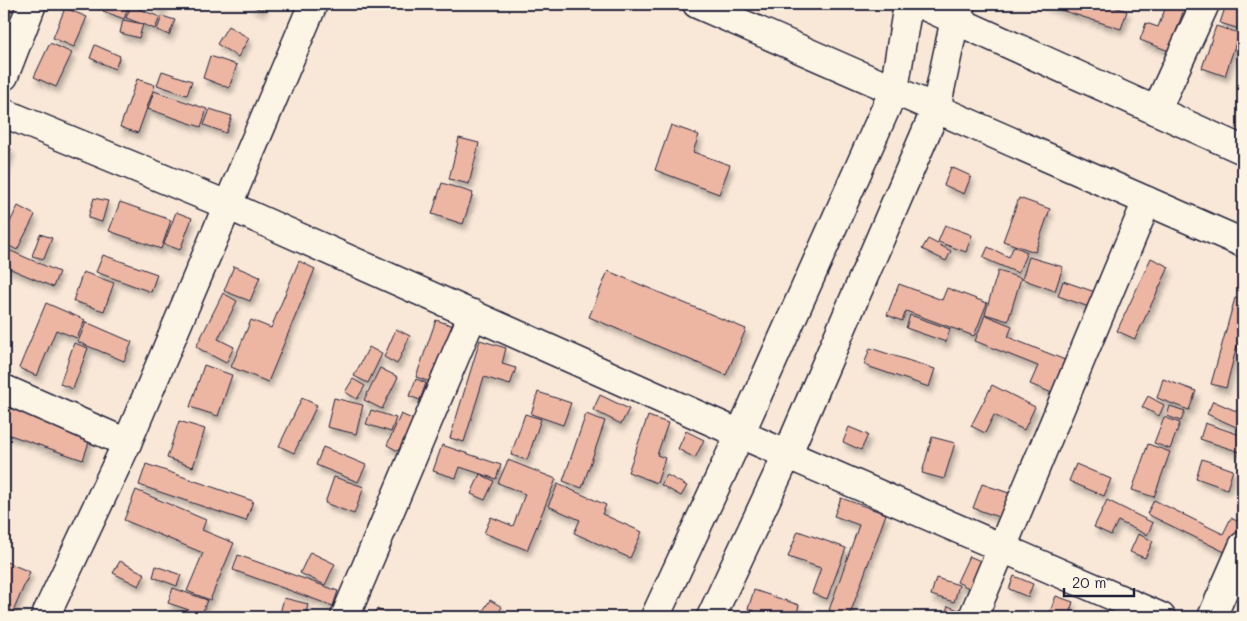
<svg xmlns="http://www.w3.org/2000/svg" width="1247" height="621" font-family="Mali,sans-serif">
<defs>
<filter id="shadow"><feDropShadow dx="3" dy="5.5" stdDeviation="2.5" flood-color="#0004"/></filter>
</defs>
<rect width="100%" height="100%" fill="#f9e8d8"/>
<filter id="ink" filterUnits="userSpaceOnUse"><feTurbulence type="fractalNoise" baseFrequency=".02" numOctaves="2"/><feDisplacementMap in="SourceGraphic" scale="10" xChannelSelector="R" yChannelSelector="G"/><feConvolveMatrix kernelMatrix="1 2 1 2 8 2 1 2 1" color-interpolation-filters="sRGB"/></filter>
<g filter="url(#ink)">
<g fill="#edb6a3" stroke="#22223b" filter="url(#shadow)">
<polygon points="4,4 17,4 15,12 4,8"/>
<polygon points="106,4 127,4 129,5 124,19 103,11"/>
<polygon points="150,4 165,4 162,10"/>
<polygon points="247,4 265,4 262,10"/>
<polygon points="1042,4 1105,4 1127,11 1121,29"/>
<polygon points="1167,4 1186,4 1169,51 1140,40 1146,23 1158,27"/>
<polygon points="1226,5 1243,11 1243,30 1220,23"/>
<polygon points="131,6 160,17 155,29 126,18"/>
<polygon points="65,8 87,17 74,47 53,38"/>
<polygon points="162,16 175,20 169,35 157,30"/>
<polygon points="123,20 143,24 139,38 120,33"/>
<polygon points="228,26 249,38 238,57 217,44"/>
<polygon points="1216,26 1239,33 1225,76 1202,68"/>
<polygon points="1243,42 1243,63 1238,62"/>
<polygon points="50,43 72,53 56,87 34,77"/>
<polygon points="95,45 120,56 115,69 90,58"/>
<polygon points="210,56 237,65 229,88 203,78"/>
<polygon points="162,71 192,81 187,95 157,85"/>
<polygon points="137,79 155,85 138,133 120,127"/>
<polygon points="154,91 207,109 201,127 148,109"/>
<polygon points="210,109 232,116 226,133 204,125"/>
<polygon points="671,125 699,135 693,152 730,165 719,194 655,170"/>
<polygon points="459,138 479,143 469,184 449,179"/>
<polygon points="4,147 11,149 4,170"/>
<polygon points="951,167 971,176 964,194 944,185"/>
<polygon points="442,183 473,193 463,224 432,214"/>
<polygon points="94,198 108,201 102,222 88,218"/>
<polygon points="1019,198 1050,209 1035,252 1003,241"/>
<polygon points="120,202 171,220 161,249 109,231"/>
<polygon points="18,206 35,215 17,250 4,243 4,234"/>
<polygon points="176,212 192,218 180,250 164,244"/>
<polygon points="945,225 972,235 966,252 938,242"/>
<polygon points="40,234 52,238 44,259 32,256"/>
<polygon points="928,239 951,251 946,261 922,249"/>
<polygon points="1014,246 1027,252 1018,273 983,258 988,247 1009,257"/>
<polygon points="4,248 59,272 53,287 4,266"/>
<polygon points="103,255 157,274 151,292 96,272"/>
<polygon points="1029,257 1063,267 1055,291 1022,279"/>
<polygon points="1151,258 1169,267 1135,339 1117,331"/>
<polygon points="299,261 315,269 268,382 231,367 251,320 271,328"/>
<polygon points="234,266 260,277 250,301 224,291"/>
<polygon points="608,271 746,329 726,375 589,317"/>
<polygon points="998,271 1021,278 1008,321 985,314"/>
<polygon points="83,272 114,283 104,311 73,301"/>
<polygon points="1063,281 1098,293 1092,308 1058,296"/>
<polygon points="899,284 942,300 947,288 987,303 974,336 906,311 902,321 887,315"/>
<polygon points="223,293 237,301 218,339 234,347 226,363 196,347"/>
<polygon points="1235,298 1243,300 1243,322 1226,388 1211,384"/>
<polygon points="46,303 85,320 77,338 56,330 37,376 19,368"/>
<polygon points="910,315 950,329 946,342 906,328"/>
<polygon points="985,315 1012,326 1008,337 1070,362 1057,395 1030,384 1038,366 975,341"/>
<polygon points="436,320 454,326 433,383 416,377"/>
<polygon points="86,322 132,342 124,361 78,342"/>
<polygon points="396,329 410,336 397,364 384,357"/>
<polygon points="480,340 506,348 502,364 516,368 510,385 484,377 464,442 450,438"/>
<polygon points="74,343 88,348 73,389 60,384"/>
<polygon points="369,347 382,354 368,383 354,376"/>
<polygon points="870,348 935,369 929,387 864,365"/>
<polygon points="204,365 232,375 218,416 190,407"/>
<polygon points="380,368 398,377 382,409 364,400"/>
<polygon points="353,379 365,386 357,399 345,392"/>
<polygon points="416,379 426,383 420,400 409,396"/>
<polygon points="1163,379 1196,391 1189,410 1157,398"/>
<polygon points="992,385 1035,407 1024,430 994,415 985,433 971,426"/>
<polygon points="538,392 571,403 563,425 531,414"/>
<polygon points="600,395 629,409 621,424 593,410"/>
<polygon points="1148,396 1164,405 1159,416 1142,407"/>
<polygon points="302,398 317,405 294,453 279,446"/>
<polygon points="334,398 363,405 356,434 327,427"/>
<polygon points="1213,401 1243,414 1243,430 1207,414"/>
<polygon points="4,406 91,436 83,460 4,433"/>
<polygon points="1170,406 1185,411 1181,421 1167,416"/>
<polygon points="371,410 396,418 391,432 366,424"/>
<polygon points="401,414 414,420 398,451 387,445"/>
<polygon points="525,414 541,419 527,460 511,455"/>
<polygon points="586,414 605,421 582,488 563,481"/>
<polygon points="648,416 668,423 657,455 665,458 657,483 628,472"/>
<polygon points="1164,417 1180,423 1170,449 1154,443"/>
<polygon points="179,421 205,429 193,467 167,458"/>
<polygon points="1205,423 1243,436 1243,453 1200,439"/>
<polygon points="849,427 868,435 861,450 843,442"/>
<polygon points="686,431 704,440 695,458 678,449"/>
<polygon points="932,437 955,443 944,479 922,473"/>
<polygon points="1148,444 1170,452 1154,497 1132,490"/>
<polygon points="442,445 501,465 496,479 460,467 456,478 433,471"/>
<polygon points="323,447 366,465 358,482 316,465"/>
<polygon points="1202,459 1233,470 1227,489 1196,478"/>
<polygon points="508,460 556,479 527,550 484,533 491,517 513,526 525,494 498,483"/>
<polygon points="146,464 253,501 246,521 139,485"/>
<polygon points="1076,464 1111,479 1104,496 1069,481"/>
<polygon points="480,474 494,481 485,500 471,494"/>
<polygon points="667,475 687,486 681,496 661,485"/>
<polygon points="334,477 364,487 354,514 325,503"/>
<polygon points="558,484 606,505 602,514 642,532 630,558 574,533 580,520 548,506"/>
<polygon points="982,484 1015,495 1007,520 973,508"/>
<polygon points="136,490 206,520 202,530 234,543 210,600 187,591 203,553 124,520"/>
<polygon points="841,498 886,514 849,617 829,610 859,525 834,516"/>
<polygon points="1107,500 1153,523 1147,535 1118,521 1111,535 1094,527"/>
<polygon points="1154,500 1223,534 1231,518 1243,524 1243,530 1231,555 1147,514"/>
<polygon points="798,531 846,548 827,599 812,593 821,568 788,557"/>
<polygon points="1138,534 1153,541 1145,558 1130,552"/>
<polygon points="310,552 335,564 325,585 300,573"/>
<polygon points="238,555 338,591 333,606 233,570"/>
<polygon points="969,556 983,562 971,589 957,582"/>
<polygon points="4,561 30,572 12,614 4,611"/>
<polygon points="120,561 145,574 139,586 113,573"/>
<polygon points="156,566 181,575 177,586 153,577"/>
<polygon points="1014,576 1033,584 1028,597 1009,589"/>
<polygon points="936,578 959,585 954,602 931,595"/>
<polygon points="173,588 207,600 201,617 186,617 189,610 168,603"/>
<polygon points="754,590 799,605 796,617 771,617 748,609"/>
<polygon points="1056,596 1073,602 1068,617 1048,617"/>
<polygon points="284,598 308,604 305,617 279,617"/>
<polygon points="490,600 502,607 496,617 479,617"/>
<polygon points="948,606 961,611 959,617 943,617"/>
<polygon points="377,609 393,617 373,617"/>
</g>
<g fill="none" stroke-linecap="round" stroke-linejoin="round">
<defs>
<g id="minor">
<polyline points="4,76 32,4"/>
<polyline points="1156,111 1205,4"/>
<polyline points="4,113 227,205 740,434 1161,617"/>
<polyline points="4,389 127,443"/>
<polyline points="45,617 127,443 313,4"/>
<polyline points="345,617 473,314"/>
<polyline points="973,617 1147,201"/>
<polyline points="1212,617 1243,546"/>
</g>
<g id="tertiary">
<polyline points="697,4 1243,243"/>
<polyline points="920,4 1243,150"/>
<polyline points="655,617 740,434 894,90 908,4"/>
<polyline points="711,617 787,455 936,109 955,19 961,4"/>
</g>
</defs>
<use href="#minor" stroke="#22223b" stroke-width="31"/>
<use href="#tertiary" stroke="#22223b" stroke-width="31"/>
<use href="#minor" stroke="#fcf5e5" stroke-width="28"/>
<use href="#tertiary" stroke="#fcf5e5" stroke-width="28"/>
</g>
</g>
<rect width="1247" height="621" fill="none" stroke="#fcf5e5" stroke-width="20"/>
<rect x="10" y="10" width="1227" height="601" fill="none" stroke="#22223b" stroke-width="2" filter="url(#ink)"/>
<path d="M1064 588v8h70v-8" fill="none" stroke="#22223b" stroke-width="2.5"/>
<text x="1072" y="588" font-size="15" fill="#22223b" stroke="#fcf5e5" stroke-width="4" paint-order="stroke">20 m</text>
</svg>
